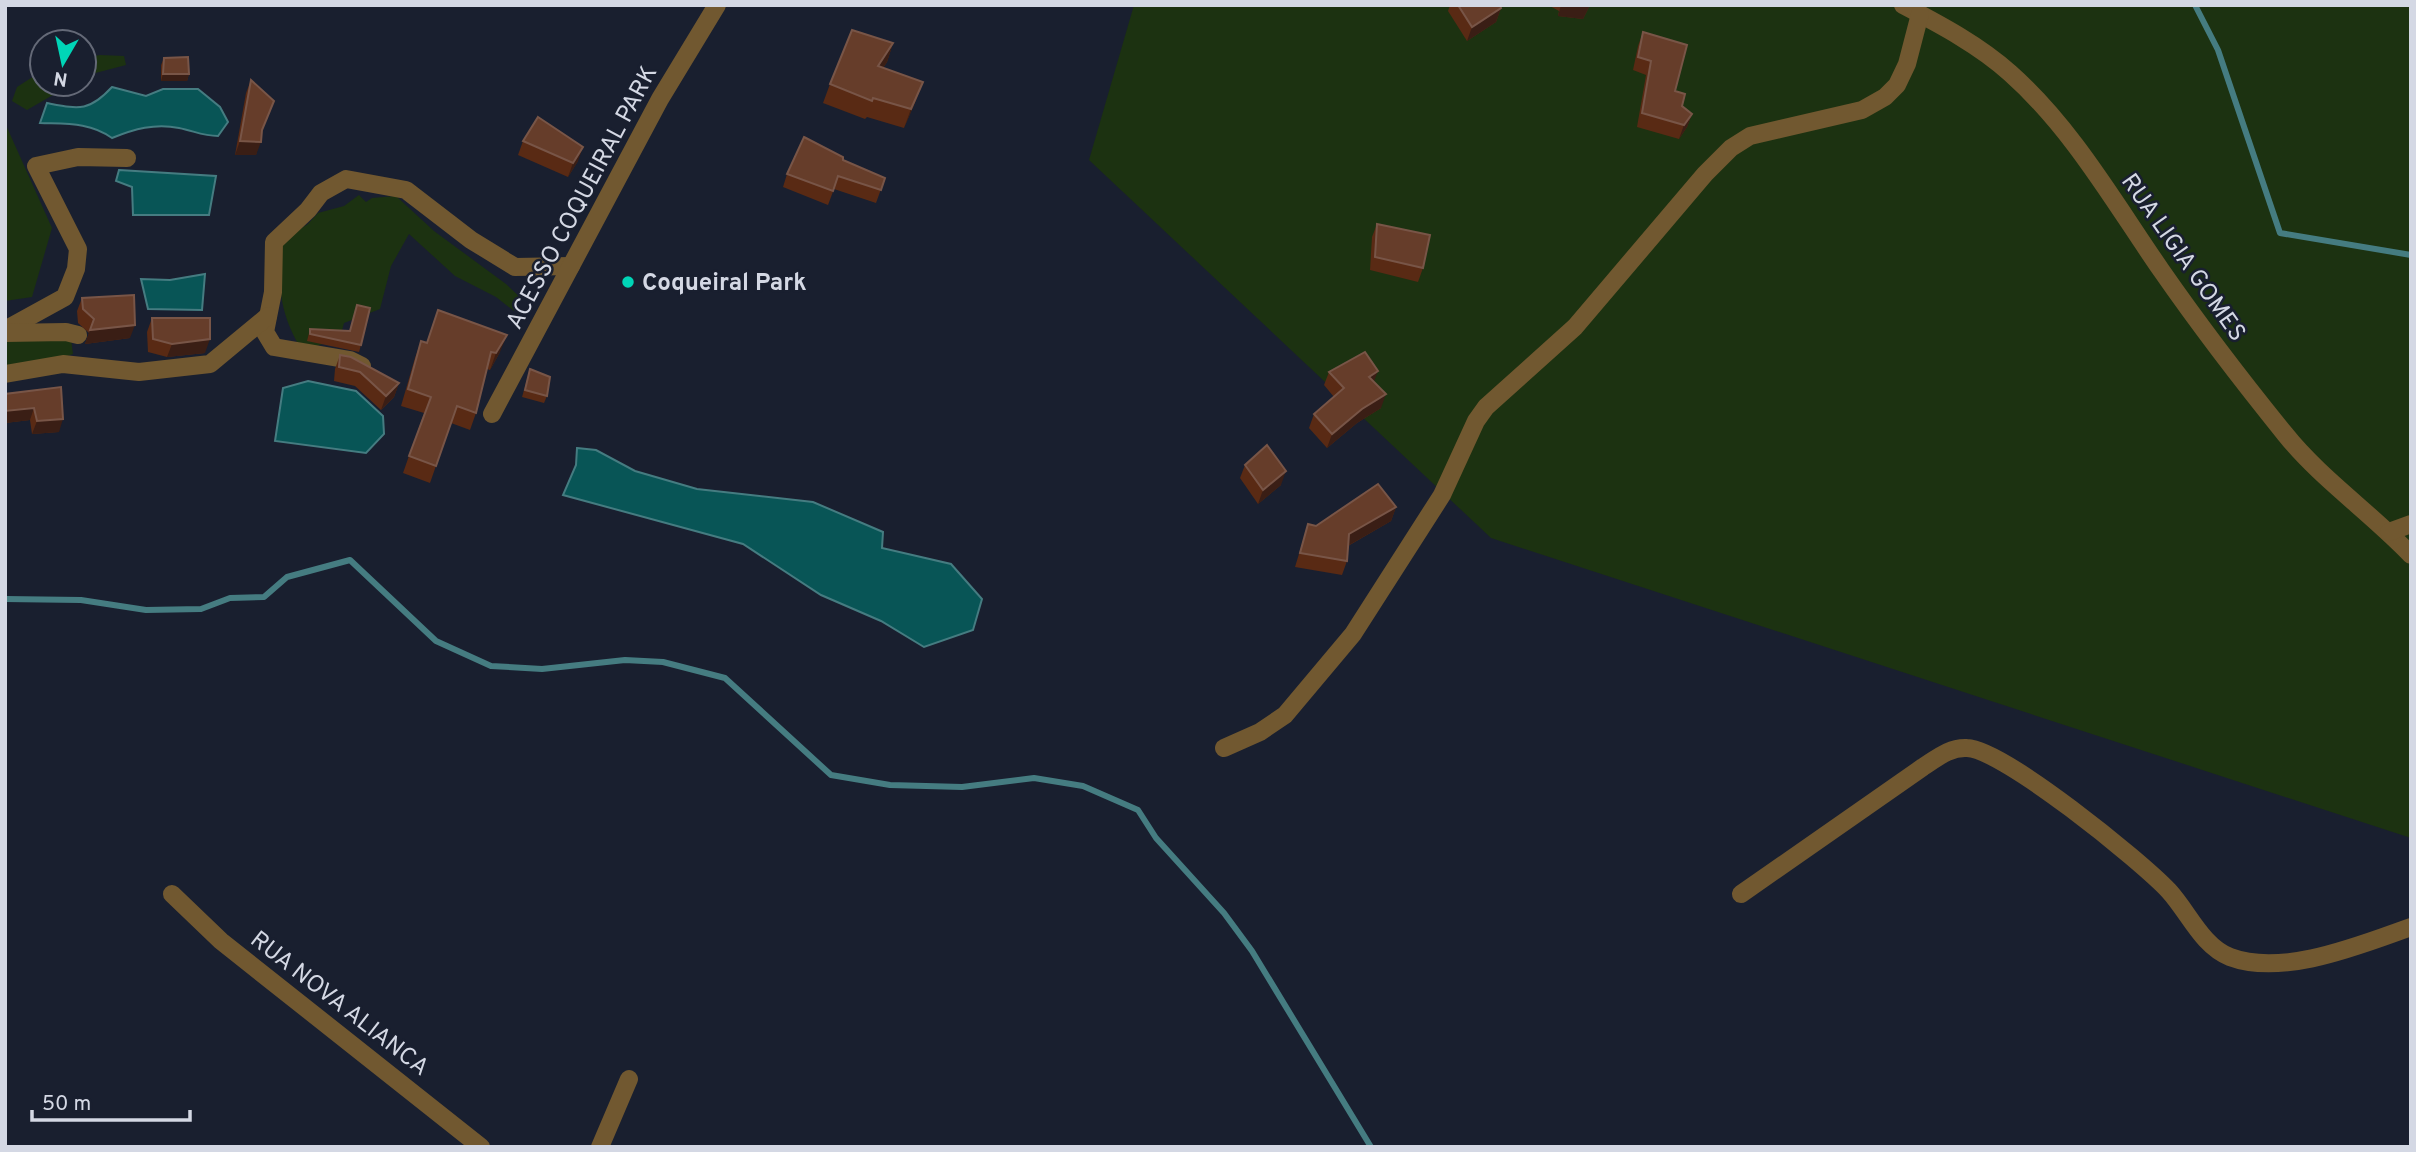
<svg xmlns="http://www.w3.org/2000/svg" width="2416" height="1152" font-family="Overpass,sans-serif">
<rect width="100%" height="100%" fill="#191f2f"/>
<g fill="#1c3211">
<polygon points="1134,5 2411,5 2411,838 1491,538 1089,160"/>
<polygon points="100,55 124,56 126,65 84,76 84,58"/>
<polygon points="42,71 42,84 72,84 27,110 12,101 17,87"/>
<polygon points="5,123 52,228 32,297 5,301"/>
<path d="M359 195 366 202 372 198 396 196 434 231 506 284 522 299 514 311 496 297 455 276 409 234 391 266 380 309 344 323 340 338 314 347 297 342C277 304 279 281 282 240L308 224 318 213 344 206Z"/>
<polygon points="5,338 71,339 73,354 47,363 5,367"/>
</g>
<g fill="#085556" stroke="#457c81" stroke-width="2">
<path d="M112 87 146 96 163 89H198L220 107 228 122 218 136C203 136 194 131 179 128 155 123 134 129 112 138 90 122 66 124 40 123L47 103C79 109 89 112 112 87Z"/>
<polygon points="119,170 216,176 209,215 133,215 132,187 116,181"/>
<polygon points="205,274 202,310 148,309 141,279 170,280"/>
<polygon points="308,381 356,391 383,416 384,434 366,453 275,441 283,388"/>
<polygon points="577,448 596,450 635,471 697,489 813,502 883,532 882,548 951,564 982,599 973,630 924,647 881,621 821,595 743,544 563,495 576,465"/>
</g>
<g fill="none" stroke-linecap="round" stroke-linejoin="round">
<g stroke="#457c81" stroke-width="6">
<polyline points="2195,5 2218,50 2280,233 2411,255"/>
<polyline points="5,599 81,600 146,610 201,609 230,598 264,597 287,577 350,560 436,641 491,666 542,669 625,660 663,662 725,678 831,775 890,785 962,787 1034,778 1083,786 1138,810 1156,838 1224,913 1252,951 1371,1147"/>
</g>
<g stroke="#715830" stroke-width="18">
<path d="M1903 5C1939 24 1979 45 2010 73 2072 128 2114 202 2161 270 2200 326 2242 381 2285 434 2319 477 2372 514 2411 555"/>
<polyline points="5,330 65,297 76,269 78,249 36,166 78,157 127,158"/>
<polyline points="5,333 66,332 78,335"/>
<polyline points="362,366 350,360 274,347 265,332 273,292 274,242 308,210 321,193 346,179 406,190 471,240 515,267 571,266"/>
<polyline points="5,374 63,364 139,372 210,364 268,316"/>
<polyline points="492,414 660,99 717,5"/>
<polyline points="2389,532 2411,524"/>
<polyline points="1224,748 1260,732 1285,715 1353,634 1442,495 1476,421 1486,407 1575,327 1705,174 1731,148 1750,136 1862,110 1885,97 1897,85 1907,64 1920,14"/>
<polyline points="172,894 221,941 481,1147"/>
<path d="M1741 894 1923 767C1937 758 1950 747 1967 748 2003 749 2141 861 2169 891 2189 913 2202 946 2230 957 2283 977 2360 945 2411 927"/>
<polyline points="600,1147 629,1079"/>
</g>
</g>
<g fill="#592a14">
<polygon points="1450,5 1500,5 1501,8 1496,22 1467,41 1448,11"/>
<polygon points="1548,5 1590,5 1583,19 1558,16 1559,11"/>
<polygon points="1643,32 1682,106 1692,114 1687,127 1679,139 1637,127 1646,75 1633,70 1638,46"/>
<polygon points="893,43 887,62 883,68 923,82 916,100 904,128 867,117 865,119 823,103 830,84"/>
<polygon points="164,58 189,74 187,81 161,81 161,65"/>
<polygon points="251,80 262,132 256,155 235,155 246,93"/>
<polygon points="523,141 578,161 568,177 518,155"/>
<polygon points="843,160 885,178 876,203 834,189 828,205 783,187 787,174"/>
<polygon points="1377,224 1423,268 1418,282 1370,270 1372,237"/>
<polygon points="82,298 130,338 85,344 89,333 78,323 77,311"/>
<polygon points="152,318 205,353 167,357 148,352 147,332"/>
<polygon points="310,329 349,331 361,345 359,352 307,341"/>
<polygon points="421,341 500,352 490,370 487,369 476,413 470,430 451,423 430,483 403,473 424,413 401,406 415,358"/>
<polygon points="340,355 399,383 394,397 381,410 355,386 334,381 335,369"/>
<polygon points="530,369 547,396 544,403 522,397"/>
<polygon points="1329,372 1374,382 1381,408 1357,423 1327,448 1309,428 1314,414 1334,397 1324,385"/>
<polygon points="61,387 59,432 32,434 30,420 5,423"/>
<polygon points="1245,465 1281,485 1258,504 1240,478"/>
<polygon points="1396,507 1391,521 1348,546 1347,561 1342,575 1295,567 1308,524 1316,526"/>
</g>
<g fill="#3a1e15">
<polygon points="1561,5 1590,5 1583,19 1558,16"/>
<polygon points="1501,8 1496,22 1467,41 1472,27"/>
<polygon points="893,43 887,62 871,85 878,66"/>
<polygon points="163,74 189,74 187,81 161,81"/>
<polygon points="923,82 916,100 904,128 911,109"/>
<polygon points="274,101 258,142 261,142 256,155 235,155 240,141"/>
<polygon points="1692,114 1687,127 1679,139 1684,125"/>
<polygon points="583,147 578,161 568,177 573,163"/>
<polygon points="135,325 130,338 85,344 90,330"/>
<polygon points="507,335 500,352 490,370 496,353"/>
<polygon points="210,339 205,353 167,357 172,344"/>
<polygon points="1378,371 1373,384 1369,377"/>
<polygon points="399,383 394,397 381,410 386,396"/>
<polygon points="1386,394 1381,408 1357,423 1327,448 1332,434 1362,409"/>
<polygon points="34,408 30,420 5,423 5,411"/>
<polygon points="63,419 59,432 32,434 37,421"/>
<polygon points="1286,471 1281,485 1258,504 1263,490"/>
<polygon points="1396,507 1391,521 1344,548 1349,534"/>
</g>
<g fill="#663d2a" stroke="#785547" stroke-width="2">
<polygon points="1458,5 1500,5 1501,8 1472,27"/>
<polygon points="852,30 893,43 878,66 923,82 911,109 873,98 872,101 830,84"/>
<polygon points="1643,32 1687,45 1675,91 1685,94 1682,106 1692,114 1684,125 1642,113 1651,61 1638,57"/>
<polygon points="188,57 189,74 163,74 164,58"/>
<polygon points="251,80 274,101 262,130 261,142 240,141"/>
<polygon points="538,117 583,147 573,163 523,141"/>
<polygon points="804,137 843,157 843,160 885,178 881,190 838,176 833,191 787,174"/>
<polygon points="1377,224 1430,235 1423,268 1375,257"/>
<polygon points="134,295 135,325 90,330 94,319 83,309 82,298"/>
<polygon points="357,305 370,308 361,345 310,334 310,329 350,331"/>
<polygon points="438,310 507,335 496,353 491,352 476,413 457,406 436,466 409,456 431,397 408,389 421,341 427,343"/>
<polygon points="152,318 210,318 210,339 172,344 153,339"/>
<polygon points="1365,352 1378,371 1369,377 1386,394 1362,409 1332,434 1314,414 1344,388 1329,372"/>
<polygon points="340,355 351,357 399,383 386,396 360,372 339,367"/>
<polygon points="530,369 550,377 547,396 525,390"/>
<polygon points="61,387 63,419 37,421 34,408 5,411 5,394"/>
<polygon points="1267,445 1286,471 1263,490 1245,465"/>
<polygon points="1378,484 1396,507 1349,534 1347,561 1300,553 1308,524 1316,526"/>
</g>
<circle fill="#00d5b7" stroke="#191f2f" stroke-width="2.5" cx="628" cy="282" r="7"/>
<g text-anchor="middle" stroke-width="5" stroke-linejoin="round" paint-order="stroke">
<g font-size="24" fill="#d4d8e4" stroke="#191f2f">
<text transform="translate(581 197) rotate(-62)" y="8">ACESSO COQUEIRAL PARK</text>
<text transform="translate(2184 257) rotate(55)" y="8">RUA LIGIA GOMES</text>
<text transform="translate(340 1003) rotate(38)" y="8">RUA NOVA ALIANCA</text>
</g>
<g font-size="24" font-weight="bold" fill="#d4d8e4" stroke="#191f2f" text-anchor="start">
<text x="642" y="290">Coqueiral Park</text>
</g>
</g>
<rect width="2416" height="1152" fill="none" stroke="#d4d8e4" stroke-width="14"/>
<g transform="translate(63 63) rotate(189)"><circle r="33" fill="#191f2f" stroke="#646977" stroke-width="2"/>
<path d="M0-5L12 26L0 18L-12 26Z" fill="#00d5b7"/>
<text y="-10" font-size="19" font-weight="bold" text-anchor="middle" fill="#d4d8e4">N</text>
</g>
<path d="M32 1110v10h158v-10" fill="none" stroke="#d4d8e4" stroke-width="3.5"/>
<text x="42" y="1110" font-size="21" fill="#d4d8e4" stroke="#191f2f" stroke-width="5" paint-order="stroke">50 m</text>
</svg>
